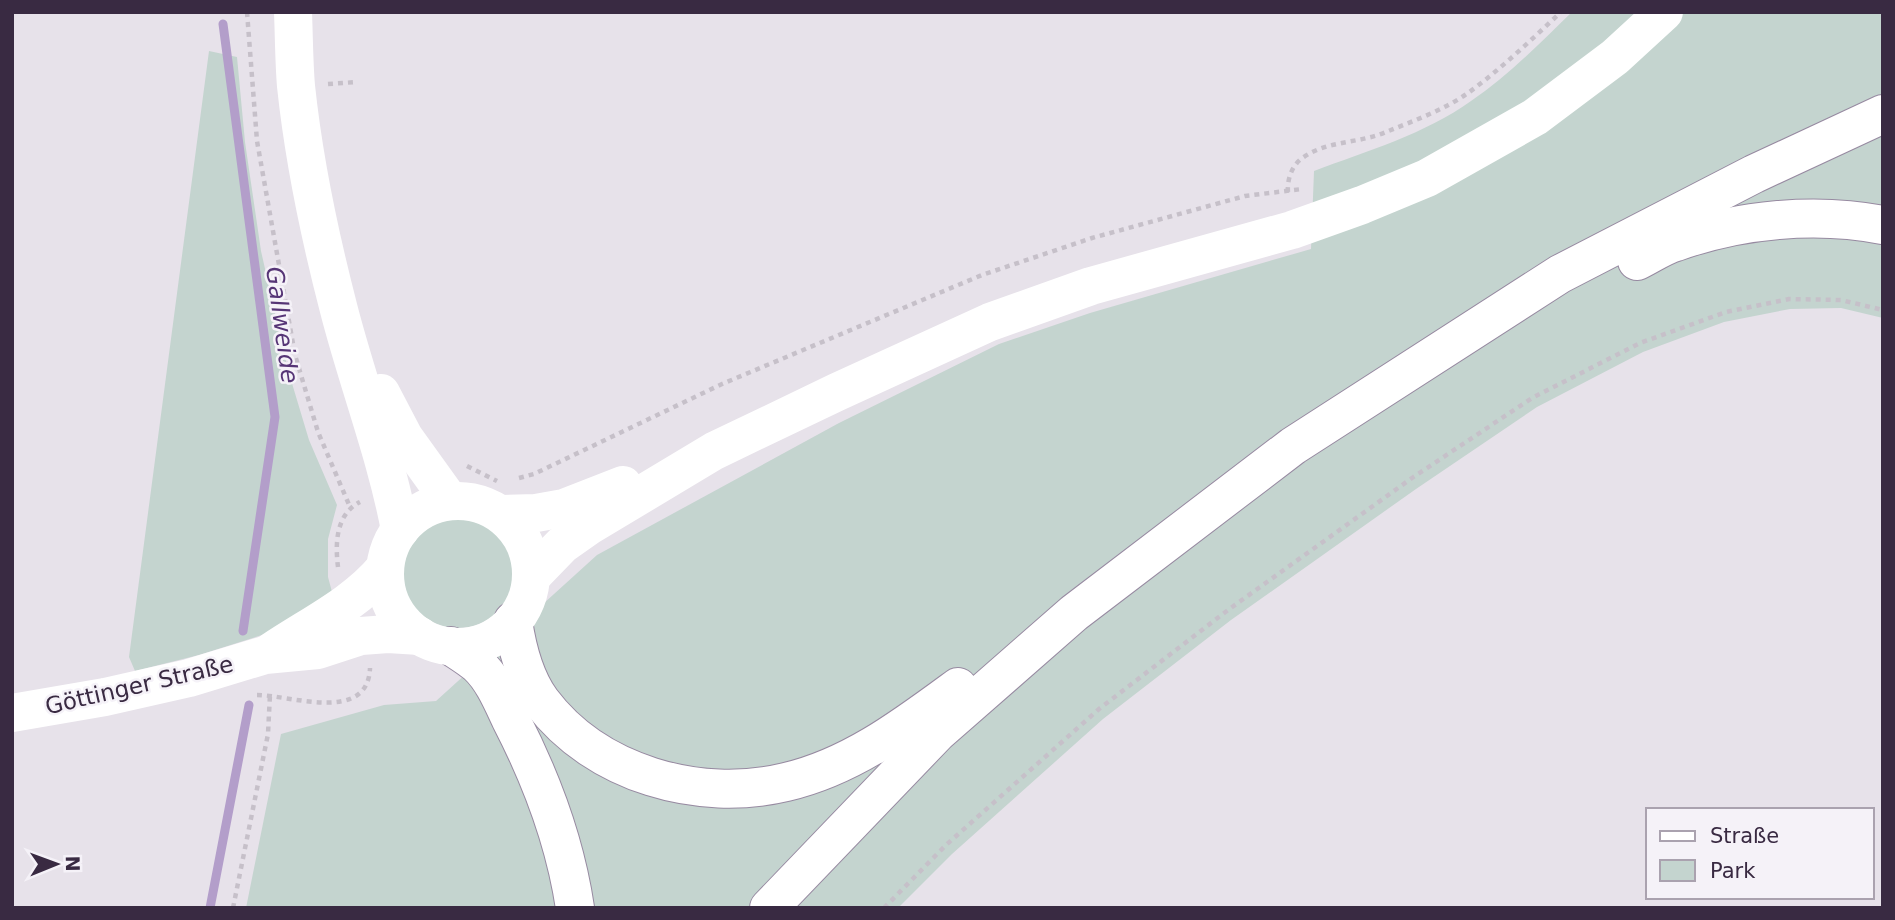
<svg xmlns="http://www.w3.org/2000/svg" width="1895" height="920" font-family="'DejaVu Sans',sans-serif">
<rect width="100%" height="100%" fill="#e7e2ea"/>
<g fill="#c4d4cf">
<path d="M1572 12H1883V318L1841 308 1790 309 1724 322 1643 352 1537 407 1416 489 1231 620 1103 719 952 854 898 908H246L281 734 384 705 436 701 597 555 839 423 999 344 1090 313 1311 249 1314 171C1367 151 1425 134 1471 101 1508 76 1540 43 1572 12Z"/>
<polygon points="209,51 237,57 245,142 261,251 288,370 309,440 337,505 328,539 328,577 335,603 297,624 199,655 135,671 129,657"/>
<circle cx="458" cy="571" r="57"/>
</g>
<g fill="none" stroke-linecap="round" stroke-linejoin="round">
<g stroke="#b39eca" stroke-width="9">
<polyline points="223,24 275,417 243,631"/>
<polyline points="210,908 249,705"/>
</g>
<defs>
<g id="highway">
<path d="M1637 261C1650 255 1662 246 1676 242 1740 219 1816 212 1883 225"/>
<path d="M513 621C517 648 525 679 541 701 596 774 699 803 786 782 851 767 905 726 958 687"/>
<path d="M451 646C460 652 470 658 478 665 493 679 502 701 511 720 542 780 565 841 575 908"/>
<polyline points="769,908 937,733 1074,613 1293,446 1560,274 1754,174 1883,114"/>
</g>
</defs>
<use href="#highway" stroke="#978aa1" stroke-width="40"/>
<g stroke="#c6c0c9" stroke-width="4.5" stroke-dasharray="5 5" stroke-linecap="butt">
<polyline points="247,12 257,141 295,355 318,432 350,507"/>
<polyline points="328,84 357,82"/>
<path d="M1288 192C1287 181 1291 167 1301 159 1326 140 1358 144 1386 132 1413 121 1444 110 1468 93 1501 69 1531 40 1561 12"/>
<polyline points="467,466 497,481"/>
<polyline points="519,478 534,474 722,384 982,275 1092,238 1245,196 1302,189"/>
<path d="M338 567C335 543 336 514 360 502"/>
<path d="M257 695C290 695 368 724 370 668"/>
<polyline points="233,908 268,734 270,694"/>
<polyline points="884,908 946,845 1099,709 1228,610 1412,478 1532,398 1640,343 1726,312 1789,299 1841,300 1883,310"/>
</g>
<g stroke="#fff" stroke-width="38">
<path d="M293 12C294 37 294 62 296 86 304 162 320 237 339 310 358 384 386 455 400 530"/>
<polyline points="381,393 404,437 450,501"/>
<circle cx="458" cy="574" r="73"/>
<polyline points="501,514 536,513 564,508 623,485"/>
<polyline points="531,577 562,545 589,526 714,451 837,392 990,322 1091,286 1292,230 1362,205 1427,178 1535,117 1615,57 1664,12"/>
<path d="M272 651C312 624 354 605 385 568"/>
<polyline points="12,713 105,697 189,678 265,655 318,650 361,636 388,634 420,636"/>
</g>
<use href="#highway" stroke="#fff" stroke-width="38"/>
</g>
<g text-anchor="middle" stroke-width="5" stroke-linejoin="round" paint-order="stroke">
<g font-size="23" fill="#392a42" stroke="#f5f2f8">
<text transform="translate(139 685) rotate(-13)" y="8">Göttinger Straße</text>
</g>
<g font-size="24" font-style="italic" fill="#563576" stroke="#f5f2f8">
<text transform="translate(282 325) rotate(82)" y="8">Gallweide</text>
</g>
</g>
<rect width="1895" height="920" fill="none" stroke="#392a42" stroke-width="28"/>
<rect x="1646" y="808" width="228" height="91" fill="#f5f2f8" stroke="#aaa2af" stroke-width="2"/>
<rect x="1660" y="831" width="35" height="10" fill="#ffffff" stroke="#aaa2af" stroke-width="2"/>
<text x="1710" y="843" font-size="21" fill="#392a42">Straße</text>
<rect x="1660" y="860" width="35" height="21" fill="#c4d4cf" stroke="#aaa2af" stroke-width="2"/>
<text x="1710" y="878" font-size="21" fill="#392a42">Park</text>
<g transform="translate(56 864) rotate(89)" stroke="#f5f2f8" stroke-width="5" paint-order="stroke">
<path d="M0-5L12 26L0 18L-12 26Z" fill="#392a42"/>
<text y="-10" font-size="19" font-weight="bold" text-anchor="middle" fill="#392a42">N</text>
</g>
</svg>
